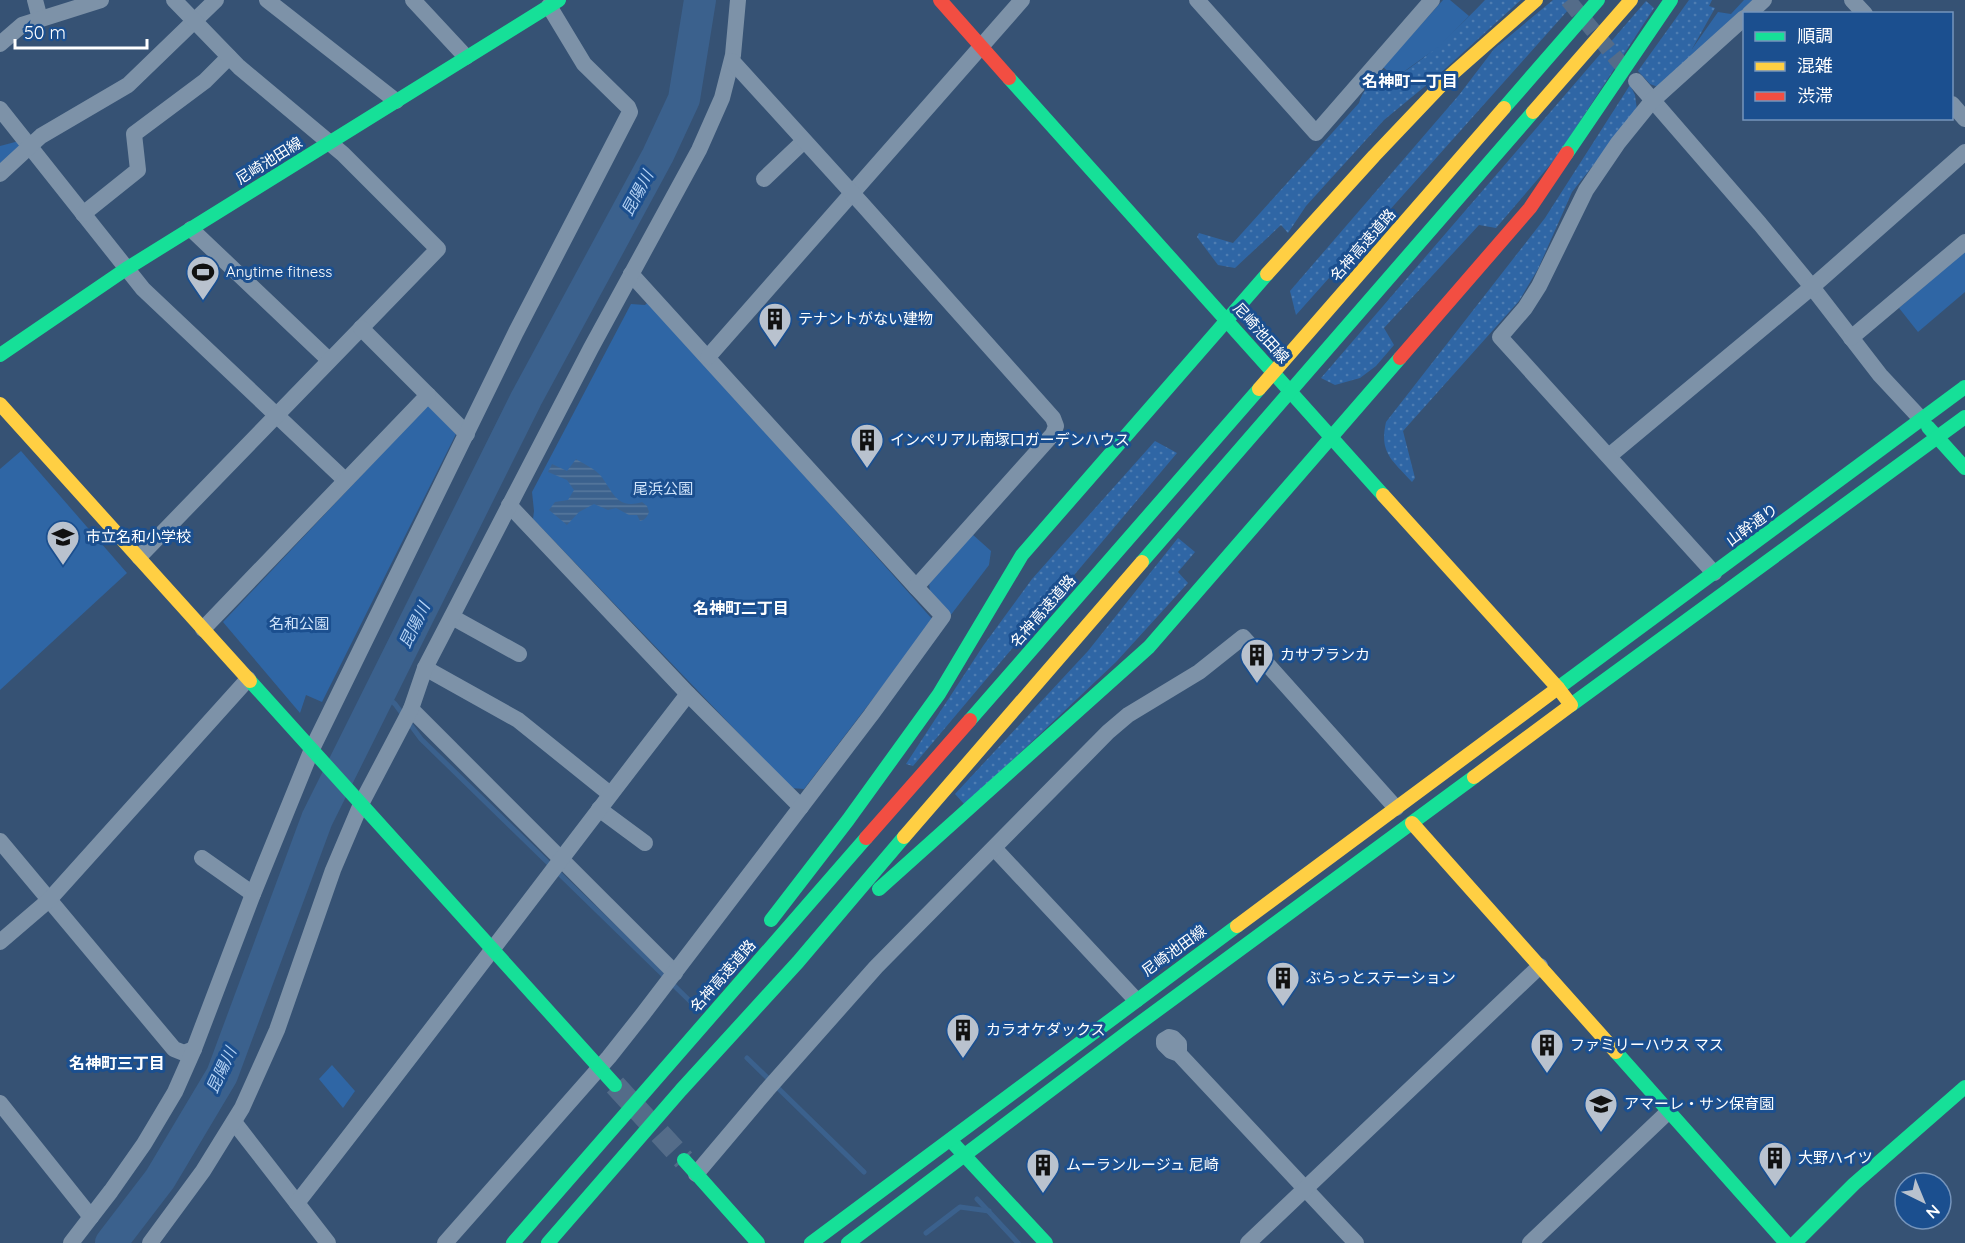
<svg xmlns="http://www.w3.org/2000/svg" width="1965" height="1243" font-family="Quicksand,'Noto Sans JP',sans-serif">
<defs>
<pattern id="grass-dots" width="8" height="8" patternUnits="userSpaceOnUse" patternTransform="scale(1.5)"><rect width="8" height="8" fill="#2f66a5"/><path d="M2 2h.1M6 6h.1" fill="none" stroke="#4e7db2" stroke-width="1.8" stroke-linecap="round"/></pattern>
<pattern id="water-rules" width="6" height="5" patternUnits="userSpaceOnUse" patternTransform="scale(1.5)"><rect width="6" height="5" fill="#3b618d"/><path d="M0 2.5h6" fill="none" stroke="#58799e"/></pattern>
</defs>
<rect width="100%" height="100%" fill="#365274"/>
<g fill="url(#grass-dots)">
<path d="M1485 0H1521L1435 78 1384 120 1306 206 1288 233 1281 225 1235 268 1218 265 1197 237 1199 233 1233 243 1359 103C1367 77 1381 87 1398 76 1432 54 1457 29 1485 0Z"/>
<polygon points="1553,0 1577,0 1296,315 1290,291 1459,95 1494,49"/>
<polygon points="1689,0 1712,0 1709,6 1715,8 1692,49 1692,56 1658,87 1650,84 1638,71"/>
<polygon points="1646,1 1654,8 1556,158 1496,228 1479,225 1384,328 1394,345 1376,366 1360,378 1335,385 1321,378"/>
<path d="M1630 85 1635 95 1637 110 1572 192 1538 269 1519 301 1403 431 1415 478 1412 482C1392 460 1379 453 1386 422L1545 218Z"/>
<polygon points="1155,441 1177,453 913,766 906,764 983,646 1032,579"/>
<polygon points="1178,538 1195,552 1178,572 1188,583 1116,662 965,805 955,794 1088,651"/>
</g>
<g fill="#2f66a5">
<polygon points="1443,0 1450,0 1469,16 1441,45 1395,78 1383,67"/>
<polygon points="1744,0 1754,0 1692,56 1692,49 1718,12 1731,14"/>
<polygon points="19,141 24,146 0,167 0,146"/>
<polygon points="1965,251 1965,292 1918,332 1899,308"/>
<polygon points="649,301 933,620 804,789 791,788 533,519 534,511 532,492 631,304 645,305"/>
<polygon points="428,405 456,434 322,702 306,695 300,713 223,622"/>
<polygon points="21,451 127,573 0,690 0,469"/>
<polygon points="972,534 991,551 989,565 950,616 930,592 929,582"/>
<polygon points="332,1065 355,1091 343,1108 319,1079"/>
</g>
<path fill="url(#water-rules)" d="M576 459C584 464 595 469 601 476 613 492 617 510 642 502L647 506 649 512C647 517 645 520 640 521L637 515H629L616 508 608 510 594 504 579 512 567 525 549 510 555 502 568 500 574 490 567 480 548 472 552 464 567 471Z"/>
<g fill="none" stroke-linecap="round" stroke-linejoin="round">
<g stroke="#3b618d" stroke-width="5">
<polyline points="380,691 395,704 421,739 694,1005"/>
<polyline points="747,1058 864,1172"/>
<polyline points="977,1199 1018,1243"/>
<polyline points="926,1233 960,1207 989,1211"/>
</g>
<polyline stroke="#3b618d" stroke-width="32" points="111,1243 160,1179 222,1075 317,819 526,399 658,155 684,99 700,0"/>
<polyline stroke="#546c89" stroke-width="16" stroke-dasharray="16 8" stroke-linecap="butt" points="1568,0 1629,74"/>
<polyline stroke="#546c89" stroke-width="22" stroke-dasharray="22 11" stroke-linecap="butt" points="615,1085 684,1160"/>
<g stroke="#7d92a8" stroke-width="16">
<polyline points="35,0 40,19"/>
<polyline points="267,0 396,101"/>
<polyline points="413,0 466,57"/>
<polyline points="1197,0 1316,133 1432,0"/>
<polyline points="1852,0 1865,14"/>
<polyline points="1749,14 1764,0"/>
<polyline points="0,44 22,25 101,0"/>
<polyline points="1636,81 1760,224 1812,287 1880,375 1922,420"/>
<polyline points="1952,104 1965,119"/>
<polyline points="0,109 143,289 345,480"/>
<polyline points="0,174 41,136 128,85 216,0"/>
<polyline points="764,179 804,141"/>
<polyline points="83,214 138,170 134,134 205,81 229,57"/>
<polyline points="191,229 329,360"/>
<polyline points="631,274 916,587"/>
<polyline points="1851,338 1965,242"/>
<polyline points="708,357 1022,0"/>
<polyline points="428,395 467,434"/>
<polyline points="1609,456 1812,287 1965,152"/>
<polyline points="509,505 688,694 801,807"/>
<polyline points="139,557 438,249 343,154 239,67 174,0"/>
<polyline points="1714,573 1500,337 1525,308 1539,286 1586,190 1618,143 1652,101 1744,18"/>
<polyline points="452,617 519,654"/>
<polyline points="203,629 428,395 361,328"/>
<polyline points="425,668 518,720 610,794"/>
<polyline points="411,709 675,973"/>
<polyline points="599,809 645,843"/>
<polyline points="0,841 174,1049 184,1053 194,1049"/>
<polyline points="994,848 1136,1000"/>
<polyline points="202,858 253,894"/>
<polyline points="0,942 49,900 248,679"/>
<polyline points="1179,1054 1179,1044 1173,1038 1169,1037 1164,1040 1164,1044 1171,1051 1179,1054 1356,1243"/>
<polyline points="0,1103 91,1217"/>
<polyline points="234,1122 328,1243"/>
<polyline points="696,1174 767,1090 876,967 1108,732 1128,715 1199,672 1243,637 1396,808"/>
<path d="M297 1203C429 1035 557 863 688 694"/>
<polyline points="71,1243 111,1191 144,1144 175,1092 194,1049 253,894 312,749 516,332 630,112 628,107 584,64 549,6"/>
<polyline points="150,1243 203,1171 242,1108 277,1030 333,870 361,804 411,709 425,668 591,348 699,150 722,98 733,55 738,0"/>
<polyline points="445,1243 609,1057 643,1014 871,715 943,616 916,587 1053,434 1056,426 1053,418 863,205 732,61"/>
<polyline points="1248,1243 1540,966"/>
<polyline points="1530,1243 1669,1111"/>
</g>
<g stroke="#16e098" stroke-width="14">
<polyline points="1009,78 1383,495"/>
<polyline points="1504,108 1598,0"/>
<polyline points="1567,153 1671,0"/>
<polyline points="0,355 126,269 559,0"/>
<polyline points="1928,427 1965,468"/>
<polyline points="1142,562 1533,112"/>
<polyline points="250,681 615,1085"/>
<polyline points="1558,688 1965,387"/>
<path d="M1571 705C1702 608 1834 514 1965 417"/>
<polyline points="970,720 1259,389"/>
<polyline points="879,889 1149,647 1400,358"/>
<polyline points="771,920 848,820 939,694 1022,555 1267,274"/>
<polyline points="1616,1052 1786,1243"/>
<polyline points="952,1142 1046,1243"/>
<polyline points="684,1160 758,1243"/>
<polyline points="513,1243 866,838"/>
<polyline points="548,1243 681,1090 798,962 904,837"/>
<polyline points="811,1243 1237,926"/>
<polyline points="848,1243 1129,1031 1474,777"/>
<polyline points="1795,1243 1854,1184 1965,1087"/>
</g>
<g stroke="#ffcf43" stroke-width="14">
<polyline points="1533,112 1631,0"/>
<polyline points="1267,274 1374,156 1451,75 1536,0"/>
<polyline points="1259,389 1504,108"/>
<polyline points="0,404 250,681"/>
<polyline points="1383,495 1558,688 1571,705 1474,777"/>
<polyline points="1412,823 1616,1052"/>
<polyline points="904,837 1142,562"/>
<polyline points="1237,926 1558,688"/>
</g>
<g stroke="#f24e42" stroke-width="14">
<polyline points="940,0 1009,78"/>
<polyline points="1400,358 1530,208 1567,153"/>
<polyline points="866,838 970,720"/>
</g>
</g>
<defs>
<symbol id="stadium-pin" viewBox="-11 -11 22 30"><path d="M0 17L-7.5 6A9.5 9.5 0 1 1 7.5 6Z" fill="#b9c2ce" stroke="#1b4f8f"/><path d="M0-5a6.5 5 0 1 0 0 10a6.5 5 0 1 0 0-10ZM-3.5-1.8h7v3.6h-7Z" fill="#111"/></symbol>
<symbol id="building-pin" viewBox="-11 -11 22 30"><path d="M0 17L-7.5 6A9.5 9.5 0 1 1 7.5 6Z" fill="#b9c2ce" stroke="#1b4f8f"/><path d="M-4-6H4V6H1V3H-1V6H-4ZM-2.5-4.3h1.7v1.8h-1.7ZM.8-4.3h1.7v1.8H.8ZM-2.5-1h1.7V.8h-1.7ZM.8-1h1.7V.8H.8Z" fill="#111"/></symbol>
<symbol id="school-pin" viewBox="-11 -11 22 30"><path d="M0 17L-7.5 6A9.5 9.5 0 1 1 7.5 6Z" fill="#b9c2ce" stroke="#1b4f8f"/><path d="M0-5L7-2L0 1L-7-2ZM-4 1L0 2.5L4 1V4Q0 6-4 4Z" fill="#111"/></symbol>
</defs>
<g fill-rule="evenodd">
<use href="#stadium-pin" x="184" y="253" width="38" height="52"/>
<use href="#building-pin" x="756" y="300" width="38" height="52"/>
<use href="#building-pin" x="848" y="421" width="38" height="52"/>
<use href="#school-pin" x="44" y="518" width="38" height="52"/>
<use href="#building-pin" x="1238" y="636" width="38" height="52"/>
<use href="#building-pin" x="1264" y="959" width="38" height="52"/>
<use href="#building-pin" x="944" y="1011" width="38" height="52"/>
<use href="#building-pin" x="1528" y="1026" width="38" height="52"/>
<use href="#school-pin" x="1582" y="1085" width="38" height="52"/>
<use href="#building-pin" x="1756" y="1139" width="38" height="52"/>
<use href="#building-pin" x="1024" y="1146" width="38" height="52"/>
</g>
<g text-anchor="middle" stroke-width="6" stroke-linejoin="round" paint-order="stroke">
<g font-size="15" fill="#fff" stroke="#1b4f8f">
<text transform="translate(269 161) rotate(-32)" y="5">尼崎池田線</text>
<text transform="translate(1363 245) rotate(-49)" y="5">名神高速道路</text>
<text transform="translate(1261 333) rotate(48)" y="5">尼崎池田線</text>
<text transform="translate(1752 525) rotate(-36)" y="5">山幹通り</text>
<text transform="translate(1043 611) rotate(-49)" y="5">名神高速道路</text>
<text transform="translate(1174 951) rotate(-36)" y="5">尼崎池田線</text>
<text transform="translate(723 976) rotate(-49)" y="5">名神高速道路</text>
</g>
<g font-size="15" fill="#fff" stroke="#1b4f8f" text-anchor="start">
<text x="226" y="277">Anytime fitness</text>
<text x="798" y="324">テナントがない建物</text>
<text x="890" y="445">インペリアル南塚口ガーデンハウス</text>
<text x="86" y="542">市立名和小学校</text>
<text x="1280" y="660">カサブランカ</text>
<text x="1306" y="983">ぶらっとステーション</text>
<text x="986" y="1035">カラオケダックス</text>
<text x="1570" y="1050">ファミリーハウス マス</text>
<text x="1624" y="1109">アマーレ・サン保育園</text>
<text x="1798" y="1163">大野ハイツ</text>
<text x="1066" y="1170">ムーランルージュ 尼崎</text>
</g>
<g font-size="15" fill="#cfe3fa" stroke="#1b4f8f">
<text x="663" y="494">尾浜公園</text>
<text x="299" y="629">名和公園</text>
</g>
<g font-size="16" font-weight="bold" fill="#fff" stroke="#1b4f8f">
<text x="1410" y="87">名神町一丁目</text>
<text x="741" y="614">名神町二丁目</text>
<text x="117" y="1069">名神町三丁目</text>
</g>
<g font-size="16" font-style="italic" fill="#b5d3f5" stroke="#1b4f8f">
<text transform="translate(637 193) rotate(-62)" y="6">昆陽川</text>
<text transform="translate(414 625) rotate(-64)" y="6">昆陽川</text>
<text transform="translate(221 1070) rotate(-65)" y="6">昆陽川</text>
</g>
</g>
<rect x="1743" y="12" width="210" height="108" fill="#1b4f8f" stroke="#7695bc" stroke-width="1.5"/>
<rect x="1755" y="32" width="30" height="9" fill="#16e098" stroke="#7695bc" stroke-width="1.5"/>
<text x="1797" y="42" font-size="18" fill="#ffffff">順調</text>
<rect x="1755" y="62" width="30" height="9" fill="#ffcf43" stroke="#7695bc" stroke-width="1.5"/>
<text x="1797" y="72" font-size="18" fill="#ffffff">混雑</text>
<rect x="1755" y="92" width="30" height="9" fill="#f24e42" stroke="#7695bc" stroke-width="1.5"/>
<text x="1797" y="102" font-size="18" fill="#ffffff">渋滞</text>
<g transform="translate(1923 1201) rotate(137)"><circle r="28" fill="#1b4f8f" stroke="#7695bc" stroke-width="1.5"/>
<path d="M0-4.5L10 22L0 15L-10 22Z" fill="#b9c2ce"/>
<text y="-9" font-size="16" font-weight="bold" text-anchor="middle" fill="#ffffff">N</text>
</g>
<path d="M15 39v9h132v-9" fill="none" stroke="#ffffff" stroke-width="3"/>
<text x="24" y="39" font-size="18" fill="#ffffff" stroke="#1b4f8f" stroke-width="4.5" paint-order="stroke">50 m</text>
</svg>
